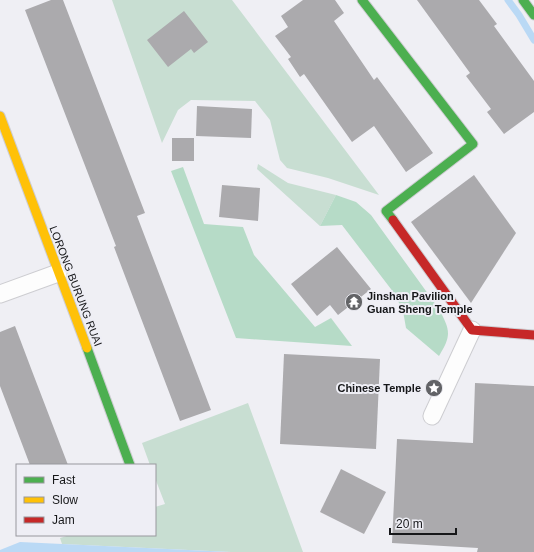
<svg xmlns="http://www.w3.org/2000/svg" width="534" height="552" font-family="Arial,sans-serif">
<rect width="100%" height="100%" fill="#efeff4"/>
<g fill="#c8ded2">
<polygon points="112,0 232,0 379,195 328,178 287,168 280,160 270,120 255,101 191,100 178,110 162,143"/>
<polygon points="258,164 288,183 336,195 320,226 257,169"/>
<polygon points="248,403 303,552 231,552 62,544 60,538 70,535 155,535 155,507 165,504 155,478 155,465 150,465 142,443"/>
</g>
<g fill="#b6dbc7">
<polygon points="183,167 204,224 243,227 254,255 315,327 331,318 352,346 236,338 171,171"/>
<path d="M336 195 356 202 371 215 439 309C450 330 452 335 439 356L406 328 403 311 394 293 342 225 320 226Z"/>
</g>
<polygon fill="#bad9f5" points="20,542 231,552 0,552 0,550"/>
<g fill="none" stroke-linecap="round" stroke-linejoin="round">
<polyline stroke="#bad9f5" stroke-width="7" points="508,0 519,15 534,40"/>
</g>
<g fill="#abaaad">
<polygon points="51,0 63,0 145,213 137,216 211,410 180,421 114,247 116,246 25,10"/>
<polygon points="303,0 335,0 344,13 334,21 374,80 377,77 433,153 406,172 374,126 352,142 304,74 300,77 288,59 291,57 275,36 288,27 281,16"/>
<polygon points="417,0 479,0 497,24 494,26 534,81 534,112 504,134 487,112 491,109 466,76 470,73"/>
<polygon points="184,11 208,42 194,53 191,49 168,67 147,40"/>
<polygon points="197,106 252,109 251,138 196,136"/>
<rect x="172" y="138" width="22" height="23"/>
<polygon points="474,175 516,233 471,303 411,222"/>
<polygon points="222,185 260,188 258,221 219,217"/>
<polygon points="337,247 371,289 338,315 330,305 317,316 291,284"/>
<polygon points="15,326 32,371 68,465 30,465 0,386 0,332"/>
<polygon points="284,354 380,359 376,449 280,444"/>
<polygon points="475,383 534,386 534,552 477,552 478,548 392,543 397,439 473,443"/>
<polygon points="341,469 386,492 364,534 320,512"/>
</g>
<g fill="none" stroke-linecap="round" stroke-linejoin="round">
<defs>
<g id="street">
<polyline points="0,294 58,273"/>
<polyline points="432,416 472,330"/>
</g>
<g id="fast">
<polyline points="362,0 473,144 386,211 393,220"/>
<polyline points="523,0 534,15"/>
<polyline points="87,348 130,465"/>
</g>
<polyline id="slow" points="0,116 87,348"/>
<polyline id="jam" points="393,220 472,330 534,335"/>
</defs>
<use href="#street" stroke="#cdcdd1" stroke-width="19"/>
<use href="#fast" stroke="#cdcdd1" stroke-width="11"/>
<use href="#slow" stroke="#cdcdd1" stroke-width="11"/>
<use href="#jam" stroke="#cdcdd1" stroke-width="11"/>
<use href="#street" stroke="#fdfdfd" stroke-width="17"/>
<use href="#fast" stroke="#4caf50" stroke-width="9"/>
<use href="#slow" stroke="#ffc107" stroke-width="9"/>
<use href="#jam" stroke="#c62828" stroke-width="9"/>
</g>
<defs>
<symbol id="temple-disc" viewBox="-11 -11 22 22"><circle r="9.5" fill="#626366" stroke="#eeeef5"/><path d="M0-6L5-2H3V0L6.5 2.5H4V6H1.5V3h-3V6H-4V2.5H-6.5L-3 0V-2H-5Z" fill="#fff"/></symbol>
<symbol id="sight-disc" viewBox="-11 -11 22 22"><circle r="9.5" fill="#626366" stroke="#eeeef5"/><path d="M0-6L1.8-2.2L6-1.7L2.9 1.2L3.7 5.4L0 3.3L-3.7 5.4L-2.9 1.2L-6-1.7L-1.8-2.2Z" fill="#fff"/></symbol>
</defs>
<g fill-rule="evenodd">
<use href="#temple-disc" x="344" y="292" width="20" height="20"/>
<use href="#sight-disc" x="424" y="378" width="20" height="20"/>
</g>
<g text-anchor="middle" stroke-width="4" stroke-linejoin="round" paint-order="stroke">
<g font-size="11" fill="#161719" stroke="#eeeef5">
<text transform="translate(76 286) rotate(69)" y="4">LORONG BURUNG RUAI</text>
</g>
<g font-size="11" font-weight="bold" fill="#161719" stroke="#eeeef5" text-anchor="start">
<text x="367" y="300">Jinshan Pavilion<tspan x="367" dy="13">Guan Sheng Temple</tspan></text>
<text x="421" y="392" text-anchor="end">Chinese Temple</text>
</g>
</g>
<rect x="16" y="464" width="140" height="72" fill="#eeeef5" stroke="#98989d"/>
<rect x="24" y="477" width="20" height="6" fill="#4caf50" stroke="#98989d"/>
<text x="52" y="484" font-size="12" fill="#161719">Fast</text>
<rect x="24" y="497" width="20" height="6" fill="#ffc107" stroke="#98989d"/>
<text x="52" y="504" font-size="12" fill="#161719">Slow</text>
<rect x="24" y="517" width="20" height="6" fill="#c62828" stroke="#98989d"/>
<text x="52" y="524" font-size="12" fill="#161719">Jam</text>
<path d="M390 528v6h66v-6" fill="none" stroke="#161719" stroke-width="2"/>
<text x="396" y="528" font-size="12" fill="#161719" stroke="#eeeef5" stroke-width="3" paint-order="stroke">20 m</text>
</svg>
